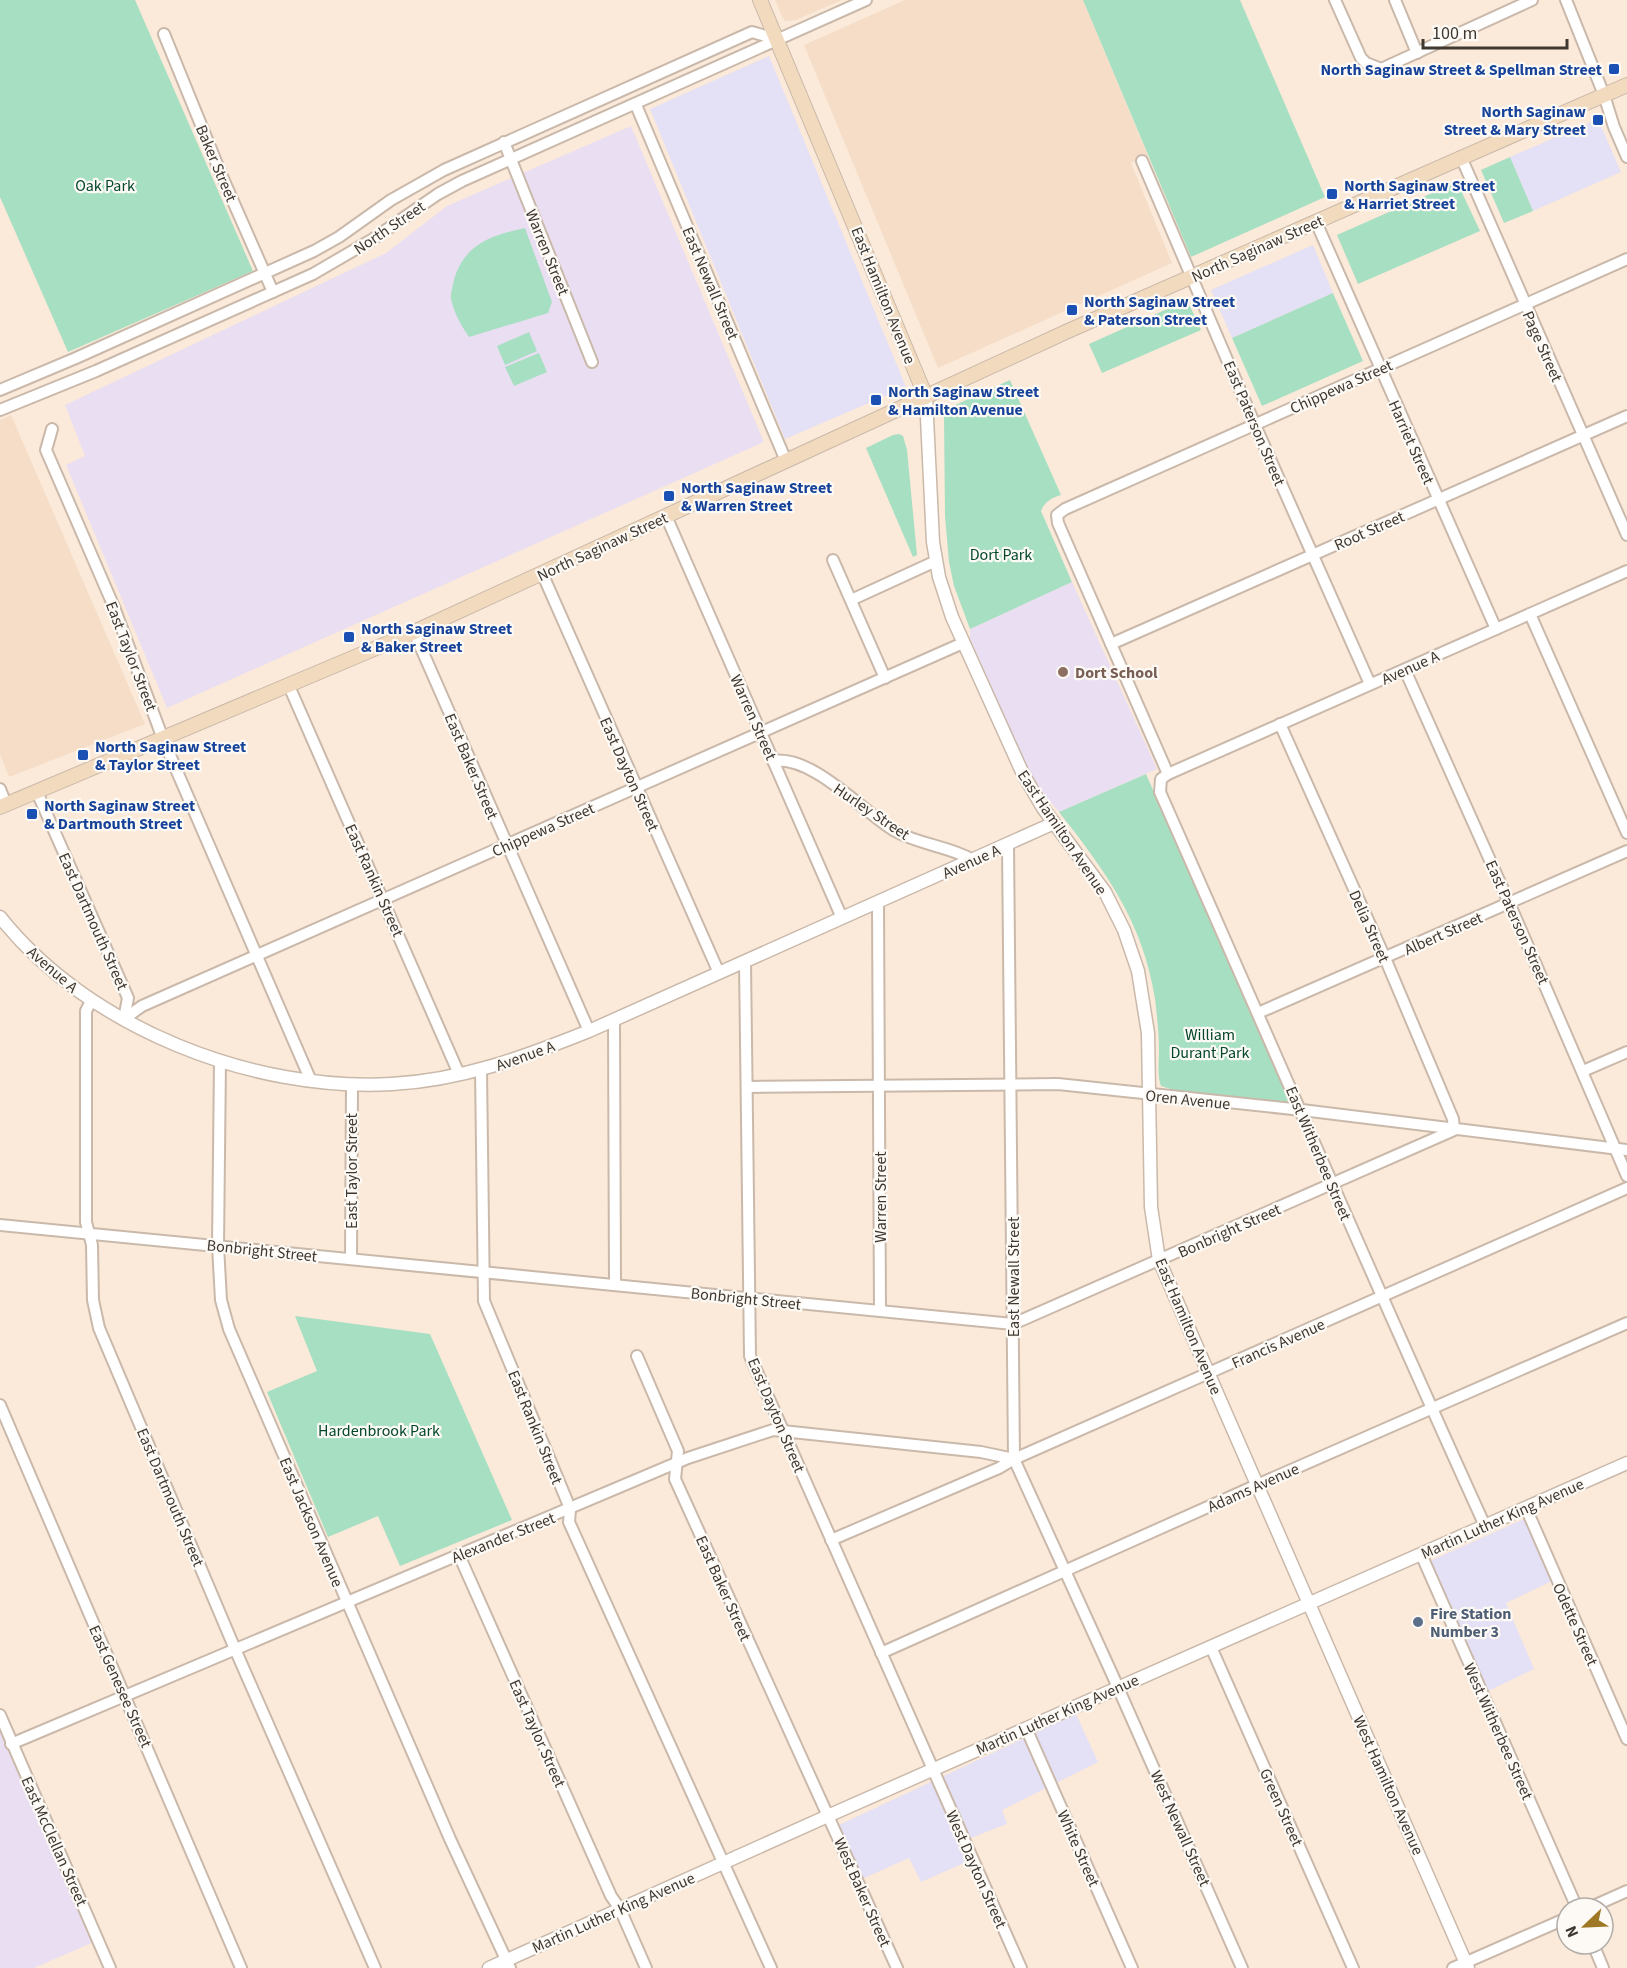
<svg xmlns="http://www.w3.org/2000/svg" width="1627" height="1968" font-family="'Source Sans 3',sans-serif">
<rect width="100%" height="100%" fill="#fbead9"/>
<g fill="#e4e0f6">
<polygon points="769,56 906,387 785,439 650,109"/>
<polygon points="1598,119 1621,172 1533,211 1510,157"/>
<polygon points="1313,245 1333,293 1232,338 1211,290"/>
<polygon points="1524,1519 1552,1581 1506,1603 1534,1669 1486,1692 1430,1561"/>
<polygon points="1076,1714 1098,1762 1002,1810 1007,1824 963,1841 971,1860 921,1882 909,1858 862,1879 839,1825"/>
</g>
<g fill="#f5ddc7">
<polygon points="775,0 842,0 796,20 789,21 785,21 782,16"/>
<polygon points="905,0 1083,0 1148,156 1131,163 1172,263 938,368 804,45"/>
<polygon points="11,415 145,724 9,777 0,754 0,420"/>
</g>
<g fill="#eadef2">
<polygon points="631,126 764,442 167,708 66,465 85,456 65,405 386,253 447,206"/>
<polygon points="1072,582 1157,769 1059,812 1032,779 970,638 970,629"/>
<polygon points="0,1728 94,1942 34,1968 0,1968"/>
</g>
<g fill="#a7dfc3">
<polygon points="0,0 135,0 253,271 68,352 0,197"/>
<polygon points="1083,0 1240,0 1325,197 1191,257"/>
<polygon points="1510,157 1533,211 1504,223 1481,170"/>
<polygon points="1457,182 1480,231 1358,284 1337,235"/>
<path d="M525 228 552 302 548 313 469 337C461 325 454 313 451 299 450 293 453 286 454 280 464 244 492 235 525 228Z"/>
<polygon points="1333,293 1363,361 1262,406 1232,338"/>
<polygon points="1187,300 1201,330 1102,373 1089,344"/>
<polygon points="529,332 537,351 505,365 497,346"/>
<polygon points="539,353 547,372 514,386 505,367"/>
<path d="M1010 380 1061 495C1052 498 1045 501 1041 511L1072 582 970 629 954 586 949 562 945 516 944 417 951 407Z"/>
<polygon points="899,434 903,436 907,450 917,555 913,557 866,448 893,435"/>
<path d="M1146 774 1290 1100 1287 1104 1177 1091 1161 1086C1157 1076 1159 1061 1159 1050 1159 1033 1157 1016 1155 999 1143 922 1106 872 1059 812Z"/>
<polygon points="295,1316 430,1334 512,1520 400,1566 378,1516 328,1537 267,1392 317,1371"/>
</g>
<g fill="none" stroke-linecap="round" stroke-linejoin="round">
<defs>
<g id="minor">
<polyline points="1335,0 1361,58 1366,63 1381,69 1532,0"/>
<polyline points="1395,0 1417,53"/>
<polyline points="1566,0 1604,95 1614,127 1627,157"/>
<polyline points="164,34 221,174 273,292"/>
<polyline points="636,105 786,461"/>
<polyline points="504,142 592,362"/>
<polyline points="1461,157 1627,535"/>
<polyline points="1142,161 1255,425 1370,684"/>
<polyline points="1316,222 1496,629"/>
<polyline points="0,390 76,358 314,251 339,237 391,200 444,170 752,32 776,39"/>
<path d="M0 410 96 371 313 274 373 239 438 194 462 181C597 120 732 60 866 0"/>
<polyline points="52,429 46,450 114,607 163,739 311,1081"/>
<polyline points="666,516 842,918"/>
<polyline points="833,560 885,678"/>
<polyline points="542,573 719,973"/>
<polyline points="851,600 936,561"/>
<polyline points="1530,614 1627,833"/>
<polyline points="414,632 589,1031"/>
<polyline points="1111,644 1627,416"/>
<polyline points="1405,670 1514,914 1627,1176"/>
<polyline points="289,686 459,1074"/>
<path d="M773 761C813 755 862 811 895 831 920 845 949 846 973 860"/>
<polyline points="1168,774 1058,523 1057,515 1065,509 1627,259"/>
<polyline points="0,789 6,804"/>
<polyline points="37,792 128,998 124,1019"/>
<polyline points="1008,845 1014,1459 1112,1674 1242,1968"/>
<polyline points="878,904 880,1311"/>
<polyline points="745,962 750,1356 1021,1968"/>
<polyline points="91,1001 86,1011 86,1222 92,1245 93,1300 99,1328 235,1649 375,1968"/>
<polyline points="1258,1013 1627,851"/>
<polyline points="124,1019 142,1006 963,643"/>
<polyline points="614,1021 615,1285"/>
<polyline points="220,1061 218,1246 221,1300 229,1329 450,1839 510,1968"/>
<polyline points="481,1070 484,1301 567,1501 570,1510 569,1522 771,1968"/>
<polyline points="1583,1071 1627,1052"/>
<polyline points="747,1087 1058,1084 1302,1110 1627,1150"/>
<polyline points="0,1225 1013,1324 1454,1130 1453,1119 1385,958 1280,724"/>
<polyline points="351,1259 352,1084"/>
<polyline points="637,1356 678,1451 675,1479 897,1968"/>
<polyline points="0,1405 241,1968"/>
<polyline points="1526,1508 1627,1739"/>
<path d="M1485 1526C1374 1282 1268 1036 1160 792L1161 779 1168 774 1627 571"/>
<polyline points="831,1540 999,1468 1014,1459 1627,1188"/>
<polyline points="1421,1554 1577,1908"/>
<polyline points="459,1555 611,1896 620,1909 646,1968"/>
<polyline points="1211,1647 1353,1968"/>
<polyline points="881,1653 1257,1485 1627,1323"/>
<polyline points="0,1715 110,1968"/>
<polyline points="1026,1728 1132,1968"/>
<polyline points="11,1744 688,1458 773,1430 981,1452 1014,1459"/>
<polyline points="1589,1908 1627,1891"/>
<polyline points="1593,1944 1603,1968"/>
<polyline points="1453,1968 1567,1918"/>
</g>
<g id="tertiary">
<polyline points="926,397 933,542 939,577 952,617 1023,774 1043,808 1105,892 1124,930 1138,971 1148,1033 1151,1207 1159,1260 1468,1968"/>
<path d="M0 917C88 1028 253 1092 392 1084 463 1080 524 1057 589 1031L1054 823"/>
<polyline points="489,1968 839,1811 1627,1463"/>
</g>
<g id="secondary">
<polyline points="760,0 926,397"/>
<polyline points="0,807 414,632 1068,331 1627,85"/>
</g>
</defs>
<use href="#minor" stroke="#cab9aa" stroke-width="14"/>
<use href="#tertiary" stroke="#cab9aa" stroke-width="15"/>
<use href="#secondary" stroke="#cab9aa" stroke-width="16"/>
<use href="#minor" stroke="#fff" stroke-width="10"/>
<use href="#tertiary" stroke="#fff" stroke-width="12"/>
<use href="#secondary" stroke="#f1dabe" stroke-width="14"/>
</g>
<g fill="#1a4fb4" stroke="#fdfaf6" stroke-width="2">
<rect x="1608" y="63" width="12" height="12" rx="3"/>
<rect x="1592" y="114" width="12" height="12" rx="3"/>
<rect x="1326" y="188" width="12" height="12" rx="3"/>
<rect x="1066" y="304" width="12" height="12" rx="3"/>
<rect x="870" y="394" width="12" height="12" rx="3"/>
<rect x="663" y="490" width="12" height="12" rx="3"/>
<rect x="343" y="631" width="12" height="12" rx="3"/>
<rect x="77" y="749" width="12" height="12" rx="3"/>
<rect x="26" y="808" width="12" height="12" rx="3"/>
</g>
<circle fill="#8d6e63" stroke="#fdfaf6" stroke-width="2" cx="1063" cy="672" r="6"/>
<circle fill="#5c6f8a" stroke="#fdfaf6" stroke-width="2" cx="1418" cy="1622" r="6"/>
<g text-anchor="middle" stroke-width="4.5" stroke-linejoin="round" paint-order="stroke">
<g font-size="16" font-weight="bold" fill="#164399" stroke="#fdfaf6" text-anchor="start">
<text x="1602" y="75" text-anchor="end">North Saginaw Street &amp; Spellman Street</text>
<text x="1586" y="117" text-anchor="end">North Saginaw<tspan x="1586" dy="18">Street &amp; Mary Street</tspan></text>
<text x="1344" y="191">North Saginaw Street<tspan x="1344" dy="18">&amp; Harriet Street</tspan></text>
<text x="1084" y="307">North Saginaw Street<tspan x="1084" dy="18">&amp; Paterson Street</tspan></text>
<text x="888" y="397">North Saginaw Street<tspan x="888" dy="18">&amp; Hamilton Avenue</tspan></text>
<text x="681" y="493">North Saginaw Street<tspan x="681" dy="18">&amp; Warren Street</tspan></text>
<text x="361" y="634">North Saginaw Street<tspan x="361" dy="18">&amp; Baker Street</tspan></text>
<text x="95" y="752">North Saginaw Street<tspan x="95" dy="18">&amp; Taylor Street</tspan></text>
<text x="44" y="811">North Saginaw Street<tspan x="44" dy="18">&amp; Dartmouth Street</tspan></text>
</g>
<g font-size="16" fill="#3f3831" stroke="#fdfaf6">
<text transform="translate(217 163) rotate(67)" y="6">Baker Street</text>
<text transform="translate(389 227) rotate(-34)" y="6">North Street</text>
<text transform="translate(1257 248) rotate(-24)" y="6">North Saginaw Street</text>
<text transform="translate(548 252) rotate(68)" y="6">Warren Street</text>
<text transform="translate(711 283) rotate(67)" y="6">East Newall Street</text>
<text transform="translate(884 295) rotate(68)" y="6">East Hamilton Avenue</text>
<text transform="translate(1543 346) rotate(66)" y="6">Page Street</text>
<text transform="translate(1341 386) rotate(-24)" y="6">Chippewa Street</text>
<text transform="translate(1255 423) rotate(67)" y="6">East Paterson Street</text>
<text transform="translate(1412 442) rotate(66)" y="6">Harriet Street</text>
<text transform="translate(1369 530) rotate(-24)" y="6">Root Street</text>
<text transform="translate(602 546) rotate(-25)" y="6">North Saginaw Street</text>
<text transform="translate(132 656) rotate(69)" y="6">East Taylor Street</text>
<text transform="translate(1410 667) rotate(-24)" y="6">Avenue A</text>
<text transform="translate(754 717) rotate(66)" y="6">Warren Street</text>
<text transform="translate(472 766) rotate(67)" y="6">East Baker Street</text>
<text transform="translate(630 774) rotate(66)" y="6">East Dayton Street</text>
<text transform="translate(872 811) rotate(34)" y="6">Hurley Street</text>
<text transform="translate(543 829) rotate(-24)" y="6">Chippewa Street</text>
<text transform="translate(1063 832) rotate(56)" y="6">East Hamilton Avenue</text>
<text transform="translate(971 861) rotate(-24)" y="6">Avenue A</text>
<text transform="translate(375 880) rotate(66)" y="6">East Rankin Street</text>
<text transform="translate(94 921) rotate(66)" y="6">East Dartmouth Street</text>
<text transform="translate(1518 922) rotate(66)" y="6">East Paterson Street</text>
<text transform="translate(1370 926) rotate(66)" y="6">Delia Street</text>
<text transform="translate(1443 933) rotate(-24)" y="6">Albert Street</text>
<text transform="translate(53 969) rotate(41)" y="6">Avenue A</text>
<text transform="translate(525 1055) rotate(-20)" y="6">Avenue A</text>
<text transform="translate(1188 1099) rotate(6)" y="6">Oren Avenue</text>
<text transform="translate(1319 1153) rotate(67)" y="6">East Witherbee Street</text>
<text transform="translate(351 1171) rotate(-90)" y="6">East Taylor Street</text>
<text transform="translate(880 1197) rotate(-90)" y="6">Warren Street</text>
<text transform="translate(1229 1230) rotate(-24)" y="6">Bonbright Street</text>
<text transform="translate(262 1250) rotate(6)" y="6">Bonbright Street</text>
<text transform="translate(1013 1277) rotate(-90)" y="6">East Newall Street</text>
<text transform="translate(746 1298) rotate(6)" y="6">Bonbright Street</text>
<text transform="translate(1189 1326) rotate(67)" y="6">East Hamilton Avenue</text>
<text transform="translate(1278 1343) rotate(-24)" y="6">Francis Avenue</text>
<text transform="translate(777 1415) rotate(67)" y="6">East Dayton Street</text>
<text transform="translate(536 1427) rotate(68)" y="6">East Rankin Street</text>
<text transform="translate(1253 1487) rotate(-24)" y="6">Adams Avenue</text>
<text transform="translate(171 1497) rotate(67)" y="6">East Dartmouth Street</text>
<text transform="translate(1502 1518) rotate(-24)" y="6">Martin Luther King Avenue</text>
<text transform="translate(312 1522) rotate(67)" y="6">East Jackson Avenue</text>
<text transform="translate(503 1537) rotate(-22)" y="6">Alexander Street</text>
<text transform="translate(724 1588) rotate(66)" y="6">East Baker Street</text>
<text transform="translate(1576 1624) rotate(66)" y="6">Odette Street</text>
<text transform="translate(121 1686) rotate(66)" y="6">East Genesee Street</text>
<text transform="translate(1057 1714) rotate(-24)" y="6">Martin Luther King Avenue</text>
<text transform="translate(1499 1731) rotate(66)" y="6">West Witherbee Street</text>
<text transform="translate(538 1733) rotate(66)" y="6">East Taylor Street</text>
<text transform="translate(1389 1785) rotate(66)" y="6">West Hamilton Avenue</text>
<text transform="translate(1282 1807) rotate(66)" y="6">Green Street</text>
<text transform="translate(1181 1828) rotate(66)" y="6">West Newall Street</text>
<text transform="translate(55 1841) rotate(66)" y="6">East McClellan Street</text>
<text transform="translate(1079 1848) rotate(66)" y="6">White Street</text>
<text transform="translate(977 1869) rotate(66)" y="6">West Dayton Street</text>
<text transform="translate(863 1892) rotate(66)" y="6">West Baker Street</text>
<text transform="translate(613 1912) rotate(-24)" y="6">Martin Luther King Avenue</text>
</g>
<g font-size="16" fill="#03462e" stroke="#fdfaf6">
<text x="105" y="191">Oak Park</text>
<text x="1001" y="560">Dort Park</text>
<text x="1210" y="1040">William<tspan x="1210" dy="18">Durant Park</tspan></text>
<text x="379" y="1436">Hardenbrook Park</text>
</g>
<g font-size="16" font-weight="bold" fill="#785e54" stroke="#fdfaf6" text-anchor="start">
<text x="1075" y="678">Dort School</text>
</g>
<g font-size="16" font-weight="bold" fill="#4e5e75" stroke="#fdfaf6" text-anchor="start">
<text x="1430" y="1619">Fire Station<tspan x="1430" dy="18">Number 3</tspan></text>
</g>
</g>
<g transform="translate(1585 1926) rotate(247)"><circle r="28" fill="#fdfaf6" stroke="#b1aca7" stroke-width="1.5"/>
<path d="M0-4.5L10 22L0 15L-10 22Z" fill="#9e7825"/>
<text y="-9" font-size="16" font-weight="bold" text-anchor="middle" fill="#3f3831">N</text>
</g>
<path d="M1423 39v9h144v-9" fill="none" stroke="#3f3831" stroke-width="3"/>
<text x="1432" y="39" font-size="18" fill="#3f3831" stroke="#fdfaf6" stroke-width="4.5" paint-order="stroke">100 m</text>
</svg>
